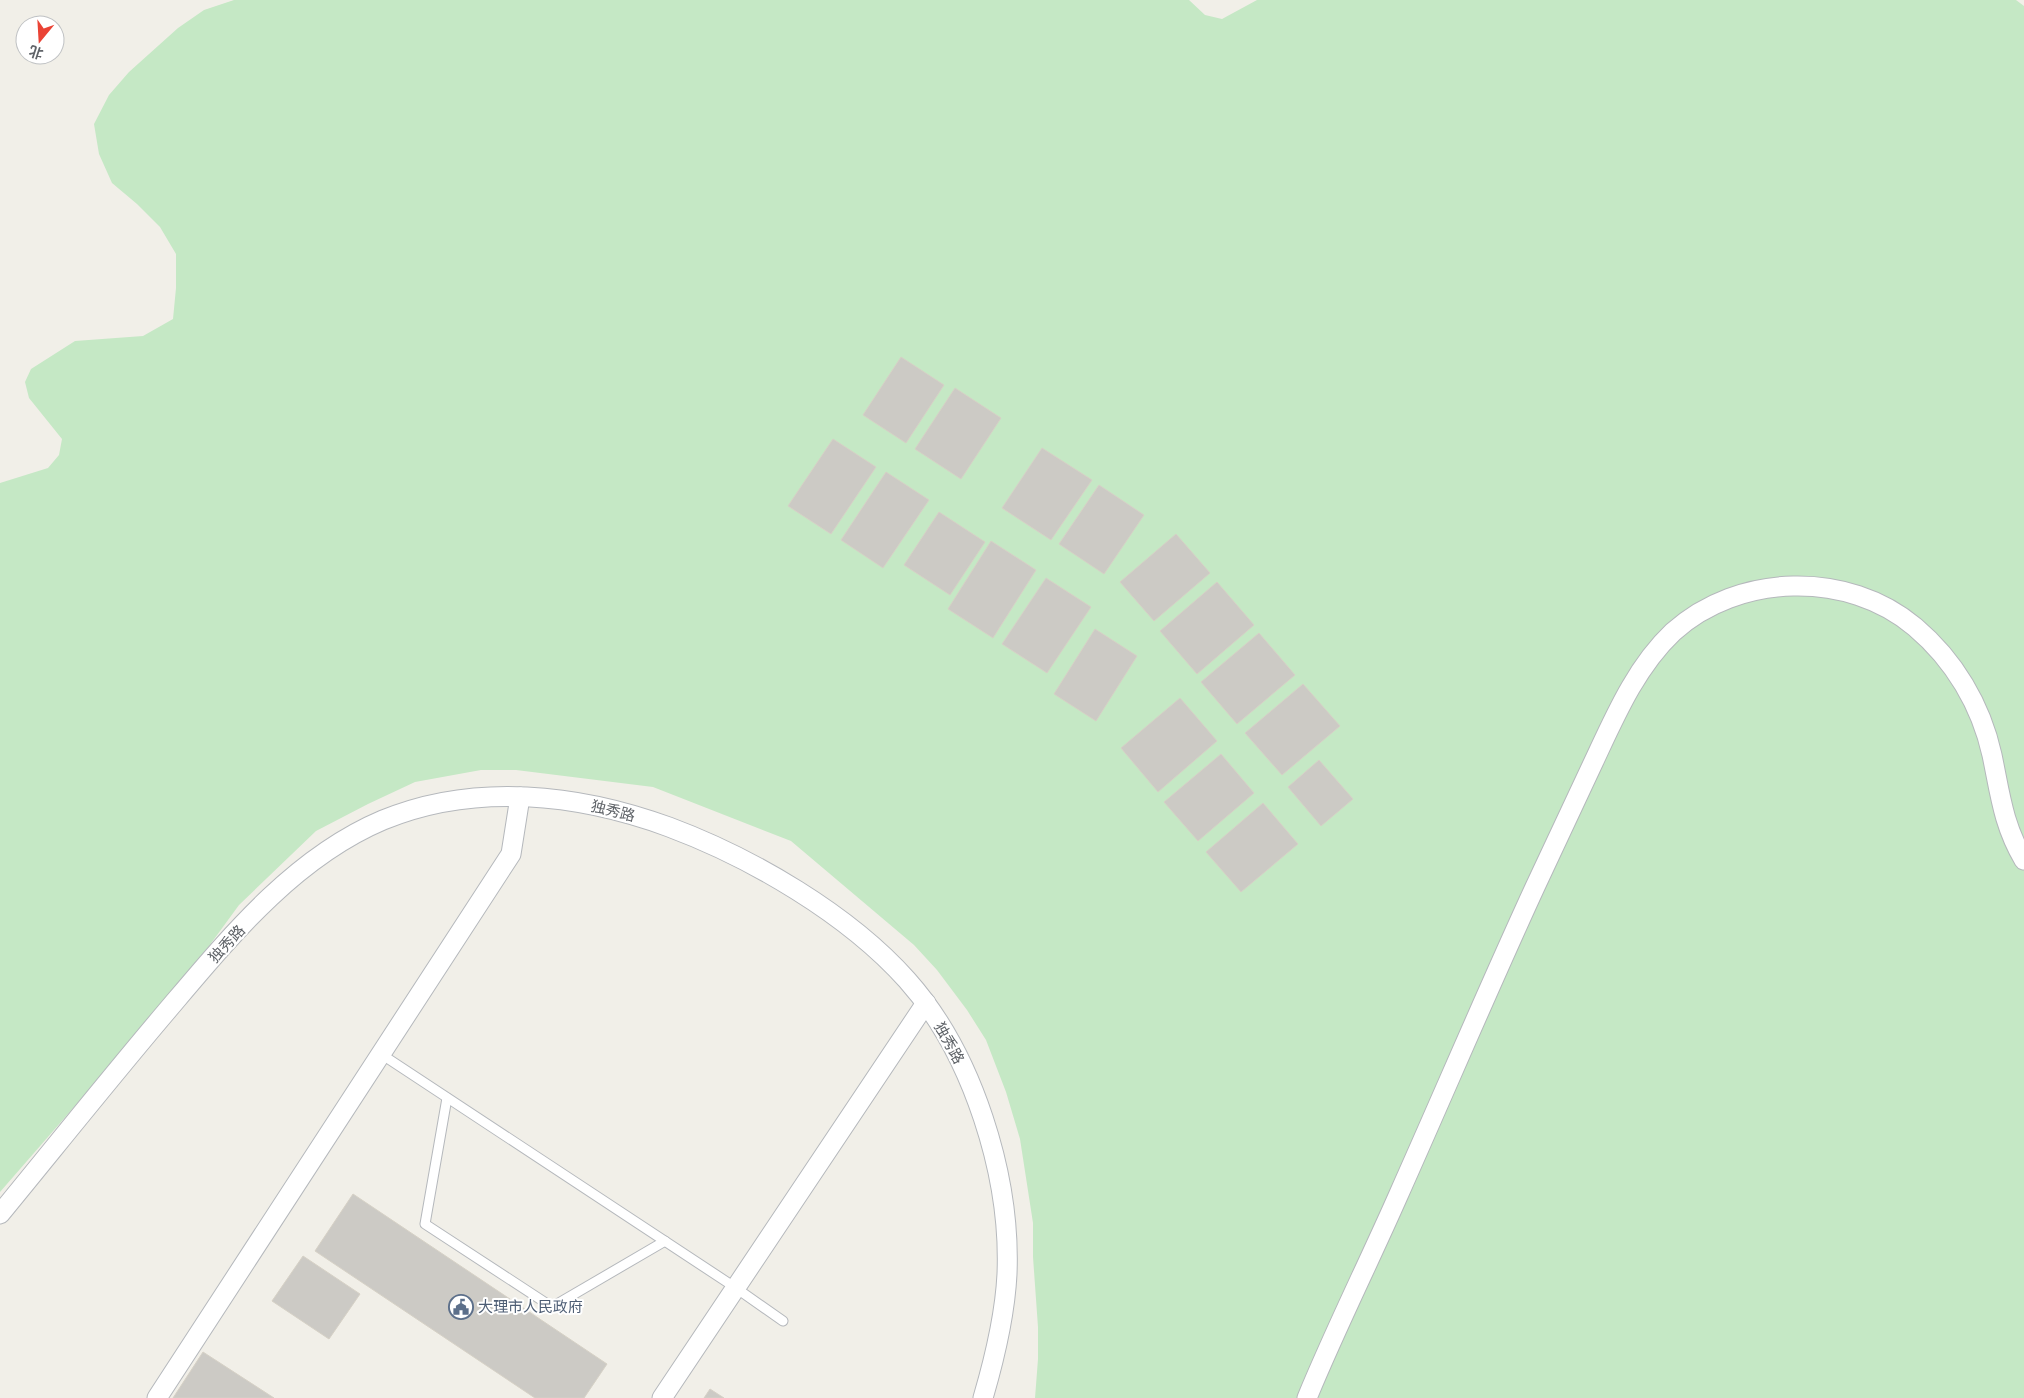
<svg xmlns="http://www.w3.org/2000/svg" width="2024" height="1398" font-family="Figtree,'Noto Sans SC',sans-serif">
<rect width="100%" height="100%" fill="#f1efe8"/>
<polygon fill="#c5e8c5" points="234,0 1189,0 1205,15 1222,19 1257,0 2016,0 2024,6 2024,1398 1035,1398 1038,1359 1038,1327 1033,1257 1033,1223 1020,1139 1006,1092 986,1040 967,1010 937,970 914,945 791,841 653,787 516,770 481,770 415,782 368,804 316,831 239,905 182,983 0,1192 0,483 48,468 59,455 62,439 29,398 25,382 31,369 75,341 143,336 173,319 176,288 176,254 160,227 137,204 112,183 99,154 94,124 109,95 129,72 178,28 204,10"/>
<g fill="#cccac5" stroke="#d6d1c6">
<polygon points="901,357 944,385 906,443 863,415"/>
<polygon points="955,388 1001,418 961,479 915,449"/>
<polygon points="833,439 876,467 831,534 788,506"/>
<polygon points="1042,448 1092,480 1051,540 1002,508"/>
<polygon points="886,472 929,500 883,568 841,540"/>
<polygon points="1099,485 1144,515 1104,574 1059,544"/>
<polygon points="939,512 985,542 950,595 904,565"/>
<polygon points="1176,534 1210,573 1154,621 1120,582"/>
<polygon points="991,541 1036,570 993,638 948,609"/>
<polygon points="1046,578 1091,607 1047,673 1002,644"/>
<polygon points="1217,582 1254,625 1197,674 1160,631"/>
<polygon points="1095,629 1137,656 1096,721 1054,694"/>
<polygon points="1259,633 1295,675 1237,724 1201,682"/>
<polygon points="1303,684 1340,726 1282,775 1245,733"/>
<polygon points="1180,698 1217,741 1158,792 1121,748"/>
<polygon points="1221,754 1254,793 1198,841 1164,802"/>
<polygon points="1319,760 1353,799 1321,826 1288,787"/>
<polygon points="1263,803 1298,844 1241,892 1206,852"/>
<polygon points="353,1194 607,1364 584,1398 535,1398 315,1251"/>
<polygon points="303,1256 360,1294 329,1339 272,1301"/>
<polygon points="203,1352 274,1398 173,1398"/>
<polygon points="710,1389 724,1398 704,1398"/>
</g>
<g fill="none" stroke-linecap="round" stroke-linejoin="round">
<defs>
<g id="service">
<polyline points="381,1054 736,1288 783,1321"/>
<polyline points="447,1098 425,1224 552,1307 665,1241"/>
</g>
<g id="minor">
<path d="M0 1214C55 1147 110 1078 166 1012 228 939 293 858 383 820 475 782 579 794 669 827 752 858 848 914 907 980 973 1054 1011 1176 1007 1274 1005 1316 995 1357 983 1398"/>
<polyline points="157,1398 511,854 520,797"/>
<polyline points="662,1398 926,1003"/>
<path d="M1307 1398C1335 1330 1368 1264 1398 1196 1444 1093 1488 989 1535 887 1555 845 1574 803 1594 761 1615 716 1636 667 1673 632 1738 573 1848 570 1915 627 1954 660 1981 705 1992 755 2000 793 2003 825 2024 860"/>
</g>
</defs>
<use href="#service" stroke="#b5b8bc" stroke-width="11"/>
<use href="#minor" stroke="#b5b8bc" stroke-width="21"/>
<use href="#service" stroke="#fff" stroke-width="9"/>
<use href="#minor" stroke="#fff" stroke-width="19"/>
</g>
<defs>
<symbol id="civic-ring" viewBox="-11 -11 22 22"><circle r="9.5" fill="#fff" stroke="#5c6f8a" stroke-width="1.5"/><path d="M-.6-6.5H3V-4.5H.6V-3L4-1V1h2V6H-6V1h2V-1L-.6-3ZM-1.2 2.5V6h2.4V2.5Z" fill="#5c6f8a"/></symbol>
</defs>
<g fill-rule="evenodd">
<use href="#civic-ring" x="447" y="1293" width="28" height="28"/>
</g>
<g text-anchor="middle" stroke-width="4" stroke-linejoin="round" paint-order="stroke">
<g font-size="15" fill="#5f6368" stroke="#fff">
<text transform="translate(613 811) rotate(14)" y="5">独秀路</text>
<text transform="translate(227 944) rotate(-47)" y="5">独秀路</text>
<text transform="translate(949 1043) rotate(61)" y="5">独秀路</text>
</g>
<g font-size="15" fill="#4e5e75" stroke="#fff" text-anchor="start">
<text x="478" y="1312">大理市人民政府</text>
</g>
</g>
<g transform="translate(40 40) rotate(198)"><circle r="24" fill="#ffffff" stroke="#bfc1c3"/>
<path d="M0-4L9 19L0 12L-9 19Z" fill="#ea4335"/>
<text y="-8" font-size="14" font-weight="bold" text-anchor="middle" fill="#5f6368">北</text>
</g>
</svg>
